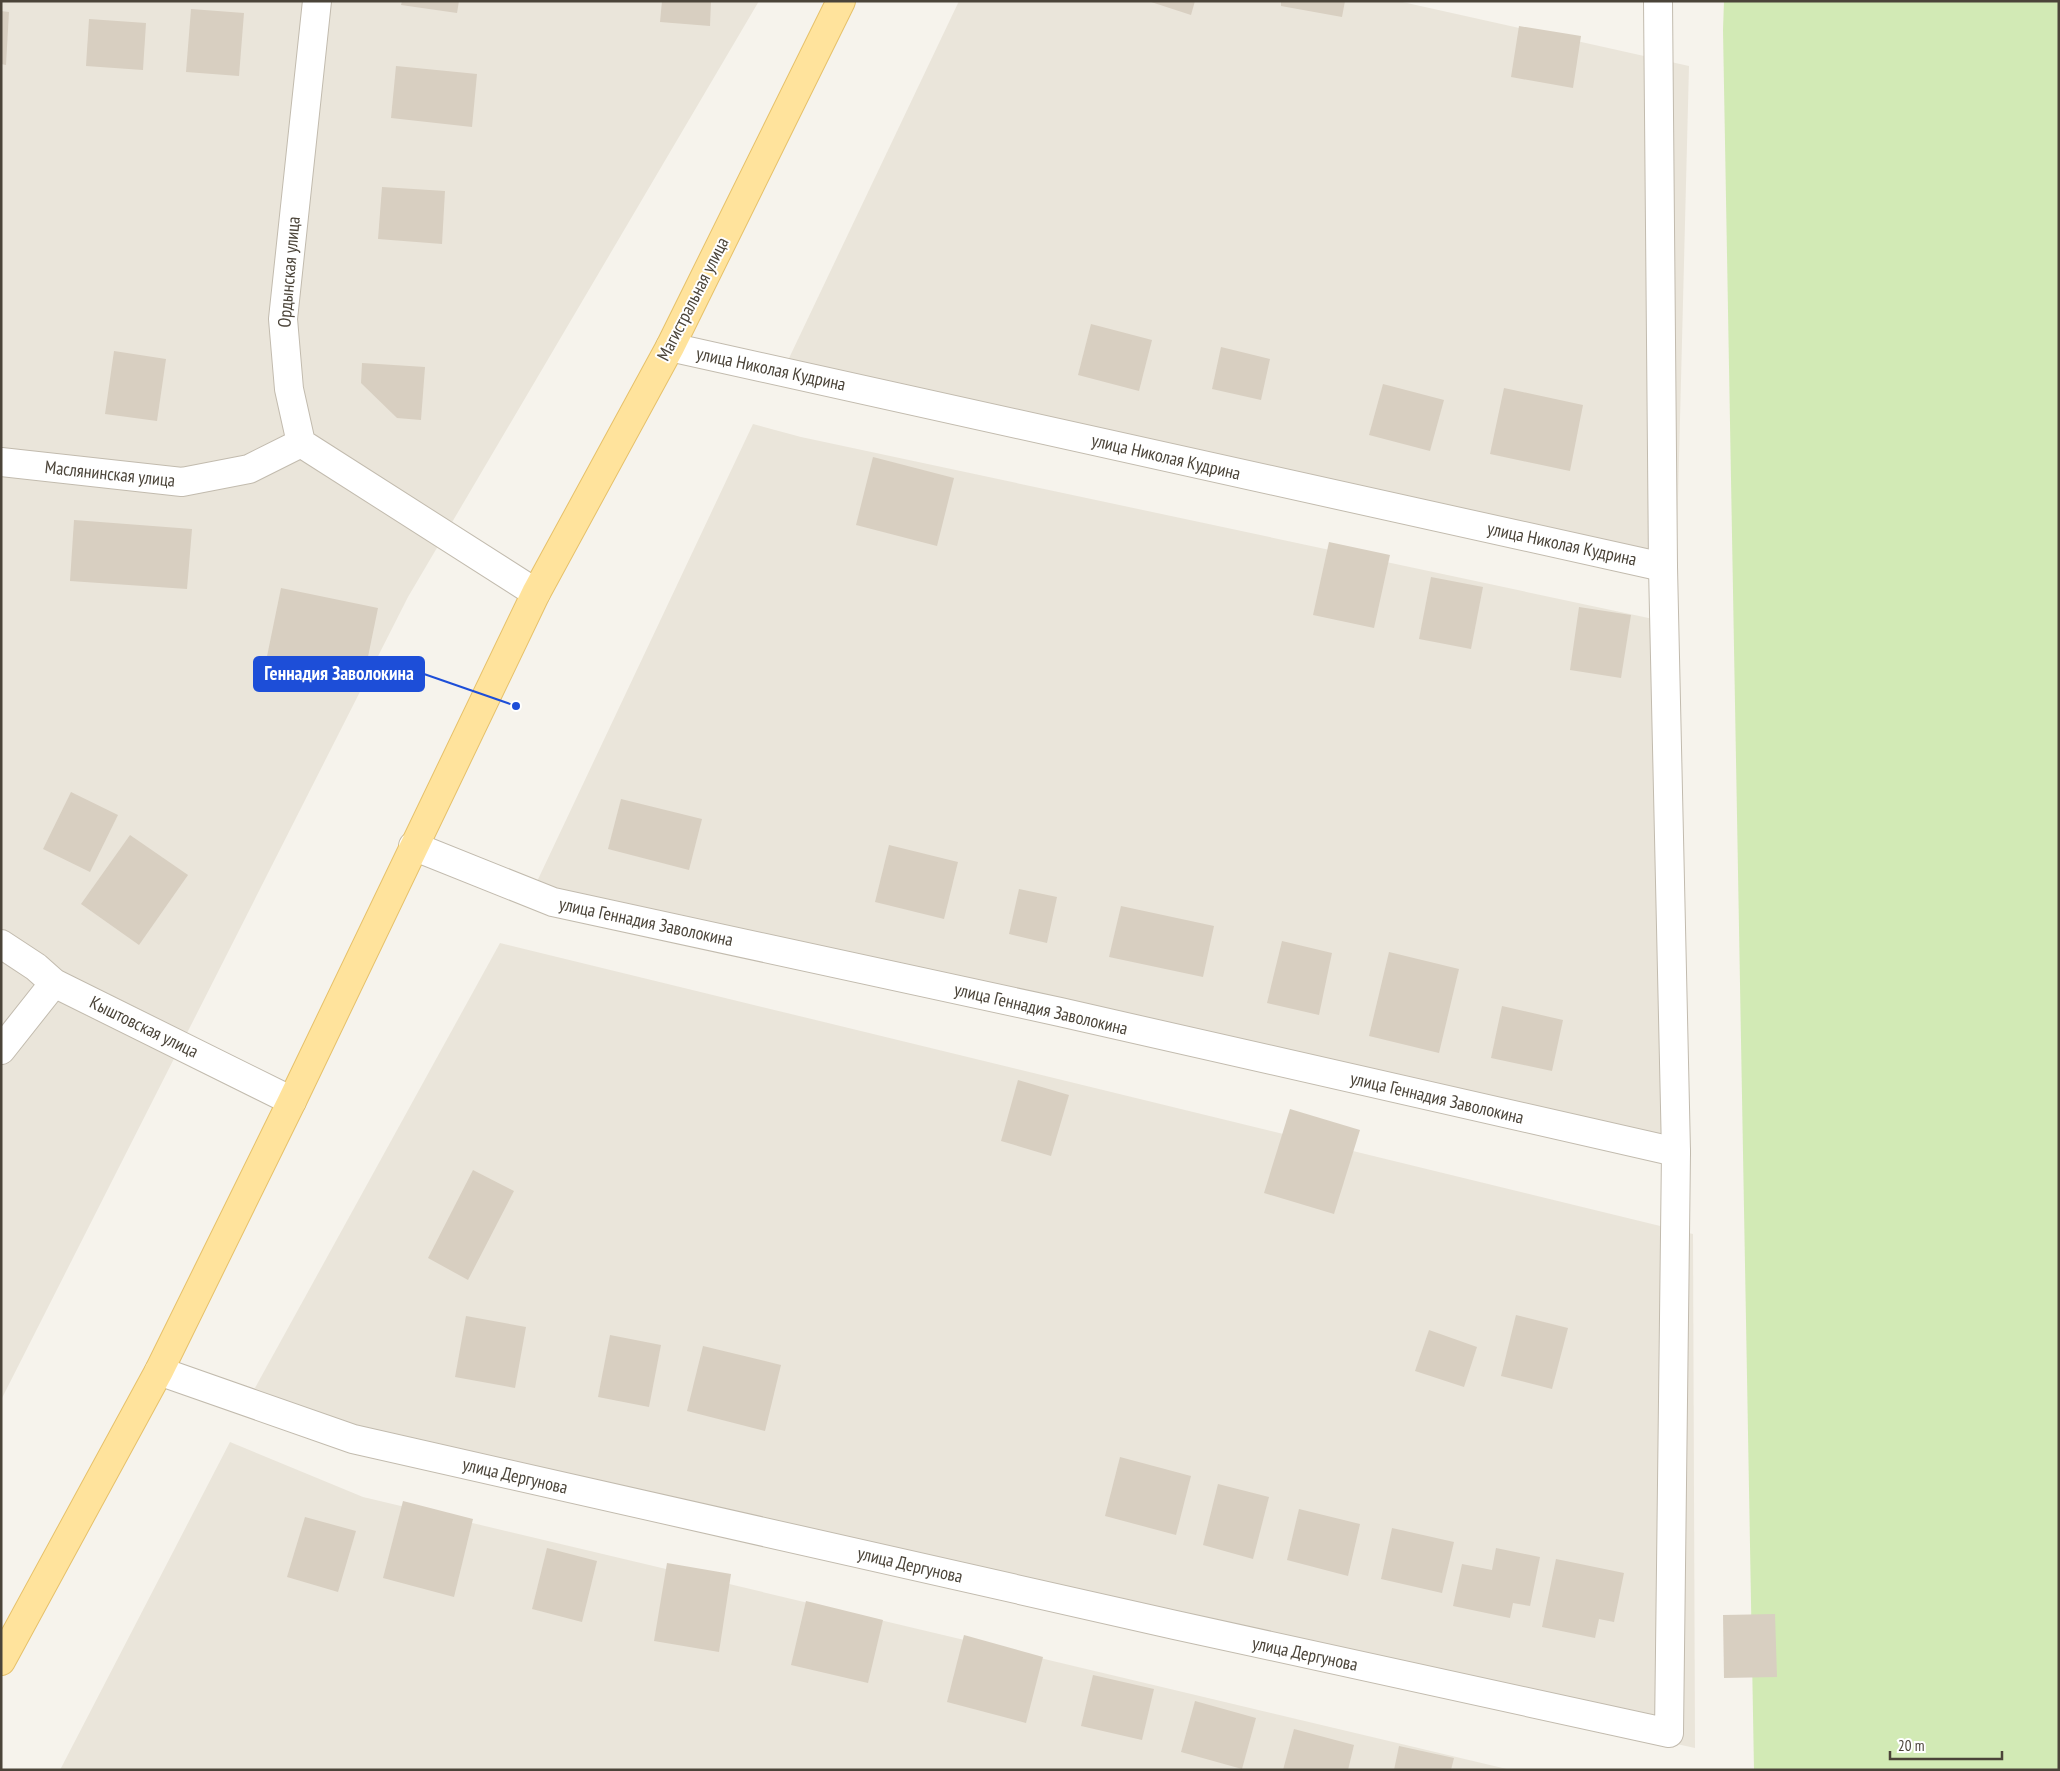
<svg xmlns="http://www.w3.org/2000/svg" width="2060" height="1771" font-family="'PT Sans Narrow',sans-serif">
<rect width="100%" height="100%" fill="#f6f3ec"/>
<g fill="#eae5da">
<polygon points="1,1 759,1 408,597 1,1400"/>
<polygon points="959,1 1398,1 1689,66 1676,577 781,375"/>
<polygon points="753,424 801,437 1672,623 1682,1168 893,987 533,890"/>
<polygon points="500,943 1693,1234 1695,1748 388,1461 244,1408"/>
<polygon points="230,1442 363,1497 1511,1770 60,1770"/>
</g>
<polygon fill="#d2eab5" points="1724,1 2059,1 2059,1770 1754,1770 1723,30"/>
<g fill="#d8cfc1">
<polygon points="402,1 459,1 457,13 401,5"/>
<polygon points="662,1 711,1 710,26 660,22"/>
<polygon points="1148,1 1195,1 1191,15"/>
<polygon points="1281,1 1345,1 1342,17 1281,6"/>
<polygon points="191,9 244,13 239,76 186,72"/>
<polygon points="1,11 9,12 6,65 1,64"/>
<polygon points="89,19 146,23 143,70 86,66"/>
<polygon points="1519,26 1581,36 1573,88 1511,77"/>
<polygon points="396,66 477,74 472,127 391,118"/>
<polygon points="382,187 445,191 442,244 378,239"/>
<polygon points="1091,324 1152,340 1139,391 1078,375"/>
<polygon points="1221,347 1270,359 1261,400 1212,389"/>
<polygon points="114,351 166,359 157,421 105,414"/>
<polygon points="362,363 425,367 421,420 397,418 361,383"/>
<polygon points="1383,384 1444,400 1430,451 1369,435"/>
<polygon points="1504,388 1583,405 1570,471 1490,454"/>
<polygon points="873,457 954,478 937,546 856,525"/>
<polygon points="74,520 192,529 187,589 70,581"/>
<polygon points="1329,542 1390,555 1374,628 1313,615"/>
<polygon points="1431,577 1483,587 1471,649 1419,639"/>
<polygon points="281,588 378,608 361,691 264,671"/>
<polygon points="1579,607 1631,615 1621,678 1570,670"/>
<polygon points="71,792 118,815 90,872 43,849"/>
<polygon points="621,799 702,819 689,870 608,849"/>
<polygon points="130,835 188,875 139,945 81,904"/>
<polygon points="889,845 958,862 944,919 875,902"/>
<polygon points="1019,889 1057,897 1047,943 1009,934"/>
<polygon points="1121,906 1214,926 1203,977 1109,957"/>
<polygon points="1282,941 1332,953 1319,1015 1267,1003"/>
<polygon points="1389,952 1459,969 1439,1053 1369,1036"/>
<polygon points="1502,1006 1563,1020 1552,1071 1491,1058"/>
<polygon points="1018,1080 1069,1095 1051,1156 1001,1141"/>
<polygon points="1290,1109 1360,1130 1334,1214 1264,1193"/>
<polygon points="473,1170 514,1191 468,1280 428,1258"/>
<polygon points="1516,1315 1568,1328 1552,1389 1501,1376"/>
<polygon points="466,1316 526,1327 515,1388 455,1377"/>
<polygon points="1429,1330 1477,1347 1464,1387 1415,1371"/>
<polygon points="610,1335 661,1345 649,1407 598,1397"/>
<polygon points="703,1346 781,1365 765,1431 687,1411"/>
<polygon points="1120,1457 1191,1476 1176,1535 1105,1516"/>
<polygon points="1218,1484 1269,1497 1253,1559 1203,1545"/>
<polygon points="403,1501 473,1519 454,1597 383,1578"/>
<polygon points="1299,1509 1360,1524 1348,1576 1287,1560"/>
<polygon points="305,1517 356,1531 338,1592 287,1577"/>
<polygon points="1392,1528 1454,1542 1442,1593 1381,1579"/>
<polygon points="547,1548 597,1561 582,1622 532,1609"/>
<polygon points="1496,1548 1540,1557 1530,1606 1513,1603 1510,1618 1453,1606 1462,1564 1492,1570"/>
<polygon points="1556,1559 1624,1573 1614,1622 1599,1619 1595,1638 1542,1627"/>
<polygon points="667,1563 731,1574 719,1652 654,1641"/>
<polygon points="806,1601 883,1620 868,1683 791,1665"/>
<polygon points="1775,1614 1777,1677 1724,1678 1723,1615"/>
<polygon points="964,1635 1043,1657 1026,1723 947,1702"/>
<polygon points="1093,1675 1154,1689 1142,1740 1081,1726"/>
<polygon points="1195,1701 1256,1718 1242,1769 1181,1752"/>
<polygon points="1294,1729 1354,1745 1348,1770 1283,1770"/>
<polygon points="1399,1746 1454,1758 1451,1770 1394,1770"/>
</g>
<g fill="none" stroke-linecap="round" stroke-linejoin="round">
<defs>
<g id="minor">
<polyline points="317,1 283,319 289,389 301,443 536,593"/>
<polyline points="670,347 1663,567"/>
<polyline points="1,462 182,482 249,469 301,443"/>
<polyline points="413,846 553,902 1060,1012 1676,1152"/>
<polyline points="1,944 36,967 54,983 292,1101"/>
<polyline points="1,1050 54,983"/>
<polyline points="159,1371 353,1439 1175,1625 1669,1733 1676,1152 1663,567 1658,1"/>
</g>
<polyline id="major" points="1,1661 159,1371 292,1101 536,593 670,347 841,1"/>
</defs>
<use href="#minor" stroke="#c2bbae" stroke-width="30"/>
<use href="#major" stroke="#e6c16a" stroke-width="30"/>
<use href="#minor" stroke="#fff" stroke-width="28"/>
<use href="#major" stroke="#ffe39c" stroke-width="28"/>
</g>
<g text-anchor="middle" stroke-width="4" stroke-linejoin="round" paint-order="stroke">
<g font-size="18" fill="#4b4439" stroke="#fff">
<text transform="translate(289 272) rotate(-85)" y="6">Ордынская улица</text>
<text transform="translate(693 299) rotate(-63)" y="6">Магистральная улица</text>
<text transform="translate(771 369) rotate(12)" y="6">улица Николая Кудрина</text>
<text transform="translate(1166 457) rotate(13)" y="6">улица Николая Кудрина</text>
<text transform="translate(110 474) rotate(6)" y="6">Маслянинская улица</text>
<text transform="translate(1562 544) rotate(12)" y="6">улица Николая Кудрина</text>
<text transform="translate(646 922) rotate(12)" y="6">улица Геннадия Заволокина</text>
<text transform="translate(1041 1009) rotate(13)" y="6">улица Геннадия Заволокина</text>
<text transform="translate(144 1027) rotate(26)" y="6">Кыштовская улица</text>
<text transform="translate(1437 1098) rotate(13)" y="6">улица Геннадия Заволокина</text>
<text transform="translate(515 1476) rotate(13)" y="6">улица Дергунова</text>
<text transform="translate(910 1565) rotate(13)" y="6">улица Дергунова</text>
<text transform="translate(1305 1654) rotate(12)" y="6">улица Дергунова</text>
</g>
</g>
<path fill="none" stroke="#1d4ed8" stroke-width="2" d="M516 706L424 674"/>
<circle fill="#1d4ed8" stroke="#fff" stroke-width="2" cx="516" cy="706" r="5"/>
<rect fill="#1d4ed8" stroke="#1d4ed8" stroke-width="2" x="254" y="657" width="170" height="34" rx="5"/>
<g font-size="19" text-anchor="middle" font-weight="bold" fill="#fff">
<text x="339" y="680">Геннадия Заволокина</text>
</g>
<rect width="2060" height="1771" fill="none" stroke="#4b4439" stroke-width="5"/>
<path d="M1890 1751v8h112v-8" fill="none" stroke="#4b4439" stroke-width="2.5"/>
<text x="1898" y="1751" font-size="15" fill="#4b4439" stroke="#ffffff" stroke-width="4" paint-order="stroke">20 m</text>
</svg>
